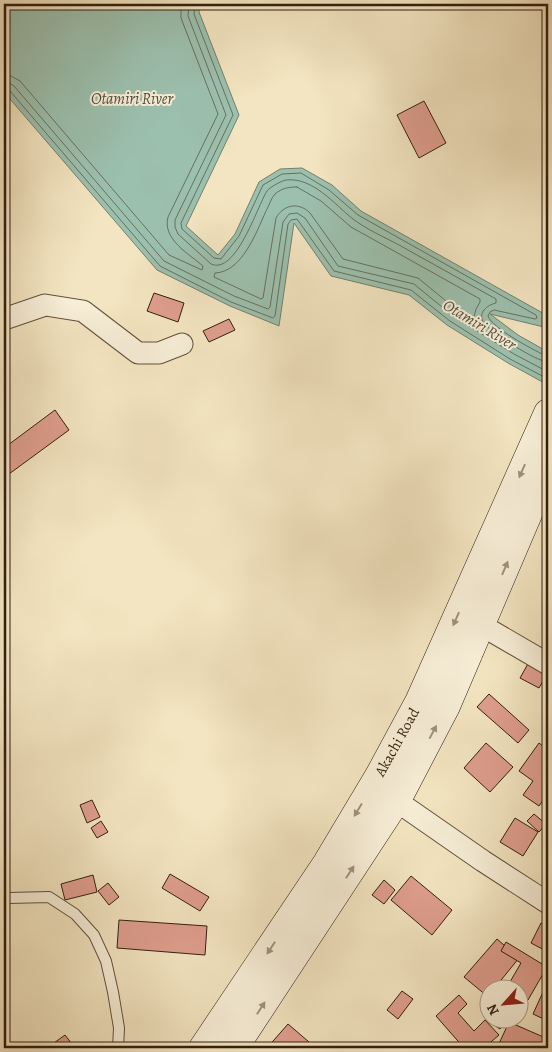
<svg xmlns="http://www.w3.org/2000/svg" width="552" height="1052" font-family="Alegreya,serif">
<rect width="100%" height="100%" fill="#f3e5c1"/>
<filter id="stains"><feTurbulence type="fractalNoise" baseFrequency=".004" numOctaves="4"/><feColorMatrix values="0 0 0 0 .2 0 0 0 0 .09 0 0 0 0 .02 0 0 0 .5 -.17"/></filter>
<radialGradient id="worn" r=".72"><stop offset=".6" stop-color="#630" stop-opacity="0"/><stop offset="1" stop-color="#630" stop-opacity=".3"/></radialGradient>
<polygon fill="#9cc0ae" stroke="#72806e" points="4,4 200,4 199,12 239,115 186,226 218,255 235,234 259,182 280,169 302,168 332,185 361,211 548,316 548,328 490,314 518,335 548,352 548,385 508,363 447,325 409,295 331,276 294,223 279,326 230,306 157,270 4,92"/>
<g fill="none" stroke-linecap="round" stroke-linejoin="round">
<g stroke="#67705e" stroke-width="1">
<path d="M189 4 188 16 226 115 175 220V227L178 234 211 264C236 275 257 207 267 191 270 187 281 181 286 180 313 177 334 204 353 219 366 229 384 237 399 245 431 263 464 281 496 299V303C487 305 477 313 484 323 490 332 537 362 548 362"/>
<path d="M195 4 194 14 233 115 181 223 182 229 214 258 221 259 239 236 263 185 282 174 301 173 329 190 358 215 536 315 537 318 535 319 494 310 490 312 488 316C492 328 532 349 544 355L548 356"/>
<path d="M4 75 11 76 20 81 169 255 202 270 203 266C189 254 162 239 168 217L218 114 181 18V4"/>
<polyline points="4,83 9,83 14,86 164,261 234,296 268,309 270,307 283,222 289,214 297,213 305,218 338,266 414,284 453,316 514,354 548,372"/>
<polyline points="4,89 10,91 160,266 231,302 273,318 275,316 288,224 291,220 297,219 334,271 411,290 450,321 510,359 548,379"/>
<path d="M297 187 321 201 351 227 480 299V302L476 309 474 317 471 318 457 310 418 278 343 259 310 213C299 202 284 204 276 218L263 298 261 299 214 277 215 273C242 272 256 233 266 211 269 206 271 198 275 194 282 188 289 187 297 187Z"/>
</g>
</g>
<g fill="#df9e8e" stroke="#321f0f">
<polygon points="424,101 446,143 419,158 397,115"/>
<polygon points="154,293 184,303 178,322 147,311"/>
<polygon points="229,319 235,330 209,342 203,331"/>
<polygon points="55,410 69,430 9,474 4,467 4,448"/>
<polygon points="529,662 548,672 539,688 520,678"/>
<polygon points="489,694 529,730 518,743 477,707"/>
<polygon points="486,743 513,767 490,792 464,768"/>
<polygon points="539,743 548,750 548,793 539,806 523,795 533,781 519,771"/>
<polygon points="92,800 100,817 87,823 80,805"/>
<polygon points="534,814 546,824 539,832 527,821"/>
<polygon points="515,818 538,832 523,856 500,842"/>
<polygon points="101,821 108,832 97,838 91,828"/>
<polygon points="170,874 209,897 200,911 162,888"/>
<polygon points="93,875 97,892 65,900 61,884"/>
<polygon points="411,876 452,910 432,935 391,900"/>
<polygon points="384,880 395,890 384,904 372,895"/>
<polygon points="108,883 119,897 109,905 98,891"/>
<polygon points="119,920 207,926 205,955 117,948"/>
<polygon points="541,923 548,926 548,952 531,943"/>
<polygon points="497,939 519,958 493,990 490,990 490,993 487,996 464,977"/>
<polygon points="506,942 547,967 528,1000 520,995 520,990 511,990 507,987 521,963 501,951"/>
<polygon points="548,981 548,1021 533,1014"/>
<polygon points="402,991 413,999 398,1019 387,1010"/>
<polygon points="459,995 467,1004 458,1013 474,1031 485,1020 499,1035 484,1048 464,1048 436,1016"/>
<polygon points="490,1015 490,1020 507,1020 500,1029 486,1020"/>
<polygon points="509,1022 548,1039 548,1048 497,1048"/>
<polygon points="288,1024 316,1048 267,1048"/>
<polygon points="65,1035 75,1048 47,1048"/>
</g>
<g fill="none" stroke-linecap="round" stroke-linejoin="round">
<defs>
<polyline id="service" points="9,898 49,897 75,914 94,935 106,961 113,992 119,1028 118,1048"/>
<g id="minor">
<polyline points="4,319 45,305 83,311 138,353 159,353 182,344"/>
<polyline points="481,625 548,664"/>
<polyline points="385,793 483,861 548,903"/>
</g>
<g id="secondary">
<polyline points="203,1048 327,863 379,776 419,702 548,413"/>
<polyline points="234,1048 398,798 446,706 548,467"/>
</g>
</defs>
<use href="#service" stroke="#62503c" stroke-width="12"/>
<use href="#minor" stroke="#62503c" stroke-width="23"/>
<use href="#secondary" stroke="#321f0f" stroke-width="29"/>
<use href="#service" stroke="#f7eed7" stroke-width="10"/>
<use href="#minor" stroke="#f7eed7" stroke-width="21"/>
<use href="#secondary" stroke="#f7eed7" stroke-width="28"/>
</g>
<defs><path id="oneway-solid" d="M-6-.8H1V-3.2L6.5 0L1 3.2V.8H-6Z" transform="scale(1.25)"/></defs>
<g fill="#9e917d">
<use href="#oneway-solid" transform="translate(522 471) rotate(114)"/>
<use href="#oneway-solid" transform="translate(505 568) rotate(-67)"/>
<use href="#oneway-solid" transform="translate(456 619) rotate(114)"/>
<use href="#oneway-solid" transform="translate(433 732) rotate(-62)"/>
<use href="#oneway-solid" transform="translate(358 810) rotate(121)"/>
<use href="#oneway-solid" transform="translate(350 872) rotate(-57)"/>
<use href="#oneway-solid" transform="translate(271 948) rotate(123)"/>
<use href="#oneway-solid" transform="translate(261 1008) rotate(-57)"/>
</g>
<g text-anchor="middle" stroke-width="4" stroke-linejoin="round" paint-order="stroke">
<g font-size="15" fill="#321f0f" stroke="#f7eed7">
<text transform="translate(397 742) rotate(-61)" y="5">Akachi Road</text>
</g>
<g font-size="16" font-style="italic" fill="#524f3f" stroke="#f7eed7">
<text x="132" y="104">Otamiri River</text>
<text transform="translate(480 324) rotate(31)" y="6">Otamiri River</text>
</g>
</g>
<rect width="552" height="1052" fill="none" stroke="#f3e5c1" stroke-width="20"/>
<rect x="5" y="5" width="542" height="1042" fill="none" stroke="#321f0f" stroke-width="2.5"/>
<rect x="10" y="10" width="532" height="1032" fill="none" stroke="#321f0f"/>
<g transform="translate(504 1004) rotate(243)"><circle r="24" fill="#f7eed7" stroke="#a89b87"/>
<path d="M0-4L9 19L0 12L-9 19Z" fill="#8f2418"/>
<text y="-8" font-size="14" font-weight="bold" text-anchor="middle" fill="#321f0f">N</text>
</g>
<rect width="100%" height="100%" filter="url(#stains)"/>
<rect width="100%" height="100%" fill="url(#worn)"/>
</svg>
